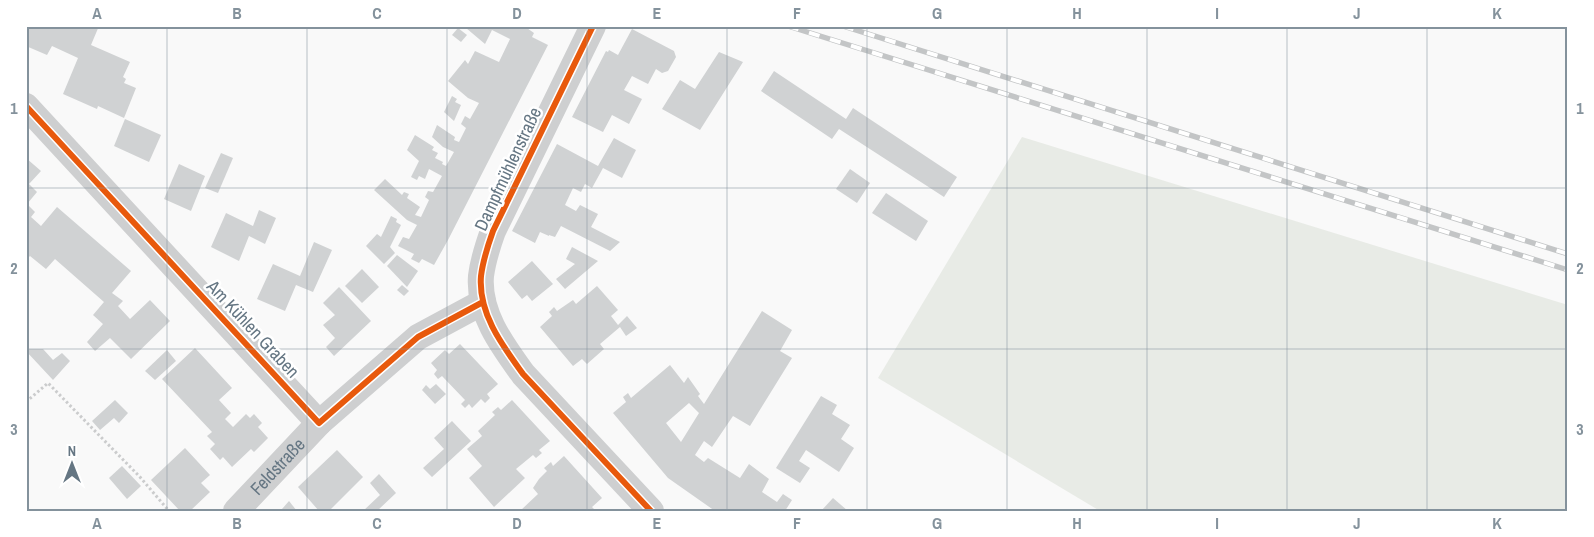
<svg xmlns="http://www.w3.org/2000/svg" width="1594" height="537" font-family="'Archivo Narrow',sans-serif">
<rect width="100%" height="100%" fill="#f9f9f9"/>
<polygon fill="#e8ebe6" points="1022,137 1568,305 1568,511 1100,511 878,378"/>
<g fill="#d0d2d3" fill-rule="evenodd">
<polygon points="26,26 53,26 60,29 61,26 72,26 75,28 76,26 99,26 91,45 130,62 123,77 126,79 124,83 136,88 124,118 98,106 97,109 63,94 78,58 52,46 47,55 26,46"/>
<polygon points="467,26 524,26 534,33 532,37 548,45 448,240 434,265 422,259 419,263 411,259 414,254 398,246 403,237 409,239 417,225 407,220 374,190 385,179 402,195 404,192 409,194 407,198 420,207 415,215 421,217 429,200 425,197 428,191 433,192 442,176 429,169 425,179 419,176 417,180 411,177 419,161 407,150 415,135 434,147 432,150 438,153 435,158 443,162 442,164 446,166 454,152 443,147 432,137 437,125 455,137 454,140 459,142 466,128 461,124 465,116 470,119 479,103 468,98 448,81 465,60 468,64 475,51 499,62 510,39 492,30 485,44 466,28"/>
<polygon points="458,28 467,35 461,42 452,35"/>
<polygon points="632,29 674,51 676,57 668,71 662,73 656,69 648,84 632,76 624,90 642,99 629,124 612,115 603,132 572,117 606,51 608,52 609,50 618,55"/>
<polygon points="719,52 743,62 700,130 662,109 680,80 695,89"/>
<polygon points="774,71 846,119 853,108 957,177 944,197 839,129 832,139 761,91"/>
<polygon points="452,96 457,99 455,102 461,105 454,121 444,112"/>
<polygon points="125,119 161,135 149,162 114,146"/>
<polygon points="614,138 636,150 622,178 603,168 592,188 585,184 581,192 573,188 565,205 576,211 580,205 598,214 591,227 620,242 610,251 561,226 555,237 549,235 549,236 540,232 535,243 512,231 557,144 598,166"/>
<polygon points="221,153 233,158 218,193 205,188"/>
<polygon points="26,158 41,171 29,184 37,192 27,204 35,212 31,217 41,226 57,207 131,271 112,293 123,301 118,306 130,319 150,300 170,321 131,359 110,338 95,351 87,342 103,324 93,315 104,302 55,259 46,269 30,256 26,260"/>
<polygon points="179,164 205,176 191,211 164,199"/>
<polygon points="850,169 870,183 857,203 836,189"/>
<polygon points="886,193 928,221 916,241 872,213"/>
<polygon points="259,210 276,218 265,244 249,236 239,261 211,247 226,213 253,226"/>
<polygon points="391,216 397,219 396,222 401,225 390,247 395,253 384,264 366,246 377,234 381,237"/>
<polygon points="314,242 332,250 313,292 296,285 285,311 257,299 273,264 300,276"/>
<polygon points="572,247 598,261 565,289 556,279 575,264 566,259"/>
<polygon points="397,255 418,271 407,287 387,266"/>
<polygon points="532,261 553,284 532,301 527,295 522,299 508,282"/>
<polygon points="362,269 379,287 362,303 345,286"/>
<polygon points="402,285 409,291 404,296 397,290"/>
<polygon points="597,286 618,310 611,316 618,325 627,316 637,328 626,336 620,327 600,344 604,349 587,364 582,359 573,366 540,327 552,316 549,312 554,307 557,311 573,300 576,304"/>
<polygon points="339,287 371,321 334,356 326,347 335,338 323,325 335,315 323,303"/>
<path d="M762 311 792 330 780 351 792 358 750 426 733 416 712 447 704 441 695 455 704 462 708 458 740 478 749 464 769 479 762 492 777 502 783 494 792 500 785 511H715L668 478 613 413 626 402 623 397 628 393 631 398 670 365 684 383 688 377 700 394 698 396 704 404ZM689 403 699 413 681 442 666 423Z"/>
<polygon points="460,344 498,384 487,394 490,398 485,403 481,399 472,408 469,404 465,408 461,404 465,400 442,376 438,379 434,374 437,370 431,363 445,350 449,354"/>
<polygon points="195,348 232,388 219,400 231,413 225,419 233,427 246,414 250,418 254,414 262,423 258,427 268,438 254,452 251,449 232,467 223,457 220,460 210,449 215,444 207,436 212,432 162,379"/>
<polygon points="26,349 43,349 53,360 62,353 70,361 53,380 26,351"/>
<polygon points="167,350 176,361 155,380 145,371"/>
<polygon points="436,384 446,394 435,404 422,390 426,385 430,389"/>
<polygon points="821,396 837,405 832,414 850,425 841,439 854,448 839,472 806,450 799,461 810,468 800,483 776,468"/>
<polygon points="115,400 128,413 119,423 114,418 100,430 92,421"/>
<polygon points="512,400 550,441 539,450 542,453 536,458 533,455 516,469 525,478 494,507 469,478 482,466 467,449 482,436 478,431 495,415 492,412 498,407 501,410"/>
<polygon points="452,421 471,441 432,477 423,468 444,449 434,438"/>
<polygon points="185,448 210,475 201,483 210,492 190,511 180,511 151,480"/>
<polygon points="337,450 363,477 329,511 319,511 298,487"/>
<polygon points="564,456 602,498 592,507 596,511 520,511 538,494 533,488 539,479 547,471 544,468 551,462 553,466"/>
<polygon points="122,466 141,486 127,499 109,478"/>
<polygon points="379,474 396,493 377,511 363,511 380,495 370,483"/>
<polygon points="833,498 848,511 821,511"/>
<polygon points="289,501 297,511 283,511 282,509"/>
</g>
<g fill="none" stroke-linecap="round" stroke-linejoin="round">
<polyline stroke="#cbcccd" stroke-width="3" stroke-dasharray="2.5 2.5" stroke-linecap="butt" points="26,402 48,383 140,477 169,511"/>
<g stroke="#cecfd0" stroke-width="26">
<path d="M593 26 493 231C488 245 483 260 481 276 478 313 502 345 523 374L651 511"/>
<polyline points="26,106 319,423 418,337 483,302"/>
<path id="s1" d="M236 511 319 423"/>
</g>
<defs>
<g id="rail">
<polyline points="788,26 1568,270"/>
<polyline points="843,26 1568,254"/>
</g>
</defs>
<use href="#rail" stroke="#c3c5c6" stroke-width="5.5"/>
<use href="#rail" stroke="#fff" stroke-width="4" stroke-dasharray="11" stroke-linecap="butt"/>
<defs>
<g id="cycleway">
<path d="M593 26 493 231C488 245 483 260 481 276 478 313 502 345 523 374L651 511"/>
<polyline points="26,106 319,423 418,337 483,302"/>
</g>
</defs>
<use href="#cycleway" stroke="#fff" stroke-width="9"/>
<use href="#cycleway" stroke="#e8590c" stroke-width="6"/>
</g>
<path fill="none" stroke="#84929c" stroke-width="1" stroke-opacity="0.55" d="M167 26V511M307 26V511M447 26V511M587 26V511M727 26V511M867 26V511M1007 26V511M1147 26V511M1287 26V511M1427 26V511M26 188H1568M26 349H1568"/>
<g text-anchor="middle" stroke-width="5" stroke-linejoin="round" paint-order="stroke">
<g font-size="18" fill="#657683" stroke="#fff">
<text transform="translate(508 169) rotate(-65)" y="6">Dampfmühlenstraße</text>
<text transform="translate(253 329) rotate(47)" y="6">Am Kühlen Graben</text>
<text dy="6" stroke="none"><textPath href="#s1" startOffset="61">Feldstraße</textPath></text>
</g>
</g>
<rect width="1594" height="537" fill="none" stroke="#ffffff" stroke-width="55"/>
<g transform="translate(72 464)" stroke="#ffffff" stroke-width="4" paint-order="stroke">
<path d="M0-4L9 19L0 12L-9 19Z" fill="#657683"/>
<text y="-8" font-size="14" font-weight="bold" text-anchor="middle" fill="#657683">N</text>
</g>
<rect x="28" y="28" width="1538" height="482" fill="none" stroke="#84929c" stroke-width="2"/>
<g font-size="16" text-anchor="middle" font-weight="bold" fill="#84929c">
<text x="97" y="19">A</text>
<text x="237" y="19">B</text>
<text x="377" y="19">C</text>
<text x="517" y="19">D</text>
<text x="657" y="19">E</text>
<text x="797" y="19">F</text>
<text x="937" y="19">G</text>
<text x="1077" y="19">H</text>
<text x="1217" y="19">I</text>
<text x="1357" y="19">J</text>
<text x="1497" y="19">K</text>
<text x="14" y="114">1</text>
<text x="1580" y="114">1</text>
<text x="14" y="274">2</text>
<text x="1580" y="274">2</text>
<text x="14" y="435">3</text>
<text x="1580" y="435">3</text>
<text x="97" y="529">A</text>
<text x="237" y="529">B</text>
<text x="377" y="529">C</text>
<text x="517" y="529">D</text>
<text x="657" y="529">E</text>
<text x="797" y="529">F</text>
<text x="937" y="529">G</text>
<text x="1077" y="529">H</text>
<text x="1217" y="529">I</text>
<text x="1357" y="529">J</text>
<text x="1497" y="529">K</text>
</g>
</svg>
